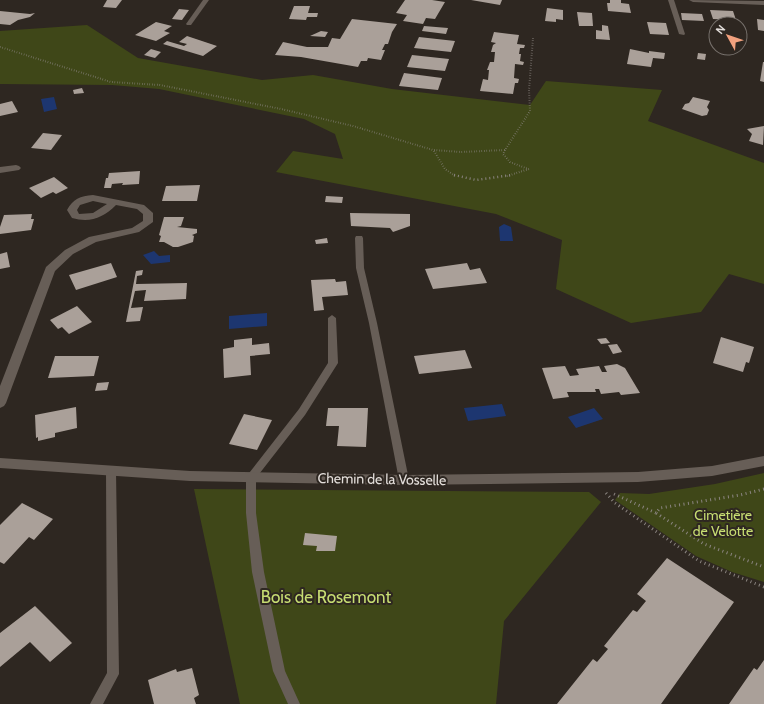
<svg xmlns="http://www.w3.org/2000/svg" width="764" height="704" font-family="Cabin,sans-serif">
<rect width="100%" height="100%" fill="#2e2721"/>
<g fill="#3f4718">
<polygon points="87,25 138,58 262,80 313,75 392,89 530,105 546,81 662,90 648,121 764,163 764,284 729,274 701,312 631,323 556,289 562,240 496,214 276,172 293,151 343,159 335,134 304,119 159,89 112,85 0,84 0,31"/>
<polygon points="764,473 764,582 732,572 696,556 615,500 620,493 649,494 715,484"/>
<polygon points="194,489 589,492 601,502 504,621 496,704 240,704"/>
</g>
<g fill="#1d3670">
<polygon points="54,97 57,109 44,112 41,99"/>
<polygon points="504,224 511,227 513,241 500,241 499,227"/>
<polygon points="154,251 159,256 170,255 170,262 151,264 143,255"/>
<polygon points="267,313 267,326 229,329 229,316"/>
<polygon points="502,404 506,416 468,421 464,408"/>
<polygon points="594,408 603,419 576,428 568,417"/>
</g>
<g fill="#aaa099">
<polygon points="107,0 122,0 116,8 103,7"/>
<polygon points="405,0 432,0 445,2 435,19 426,18 423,24 403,21 407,15 396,13"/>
<polygon points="471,0 502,0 500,5"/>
<polygon points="610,0 621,0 621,3 629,4 631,13 608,11 607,3 610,3"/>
<polygon points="294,6 310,6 308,13 318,13 317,17 307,17 306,20 289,19"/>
<polygon points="547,8 563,10 563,20 556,19 556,22 545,21"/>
<polygon points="179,9 189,10 182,20 172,19"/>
<polygon points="710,10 733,11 736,20 713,19"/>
<polygon points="0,11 30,14 35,13 30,17 18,20 10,25 0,24"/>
<polygon points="577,12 592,13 593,26 579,26"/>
<polygon points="681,13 702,14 704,21 682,20"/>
<polygon points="352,19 397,24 392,32 388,44 385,44 382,50 385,50 381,60 368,58 367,61 361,61 358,67 301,57 275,55 283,42 307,47 328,47 332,38 340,39"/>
<polygon points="757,19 764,20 764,31 758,30"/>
<polygon points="156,22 172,26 164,31 170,33 156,41 135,35"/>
<polygon points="647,22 666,23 669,35 650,34"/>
<polygon points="602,25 608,26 610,40 596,39 596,30 602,31"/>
<polygon points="424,26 448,28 446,34 422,31"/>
<polygon points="321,31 328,32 325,37 310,36"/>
<polygon points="494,32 519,35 517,44 525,45 524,48 520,48 519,54 521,54 520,61 524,62 523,65 515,64 514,78 519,79 518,83 515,83 513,94 480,91 483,79 488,80 489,70 487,70 490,62 494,62 495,52 491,52 493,45 496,43 491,42"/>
<polygon points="187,36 217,46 203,56 163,44 167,41 184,46 187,44 179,42"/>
<polygon points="419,37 455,41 451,52 414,48"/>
<polygon points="151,49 161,52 155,58 144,55"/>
<polygon points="630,49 649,53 649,51 665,53 664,59 653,58 651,67 627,64"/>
<polygon points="698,53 706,54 705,60 697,59"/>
<polygon points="412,55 449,59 445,71 407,67"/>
<polygon points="763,62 764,62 764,82 760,81"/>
<polygon points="404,73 442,78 438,90 399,86"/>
<polygon points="82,88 84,93 74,94 73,90"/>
<polygon points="693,97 710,101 707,107 709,110 707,115 702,116 682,109 685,104 689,103"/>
<polygon points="12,101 18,112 0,116 0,104"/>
<polygon points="764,126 763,145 749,141 752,134 747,129"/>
<polygon points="43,133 62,135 51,150 31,148"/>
<polygon points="140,171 139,184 122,185 123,183 112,184 111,188 104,188 106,178 108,178 109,173"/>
<polygon points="54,177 68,188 56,194 53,192 41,198 29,188"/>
<polygon points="200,185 197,201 162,201 166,186"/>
<polygon points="326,196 343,197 342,203 325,202"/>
<polygon points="350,213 410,214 410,226 393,232 390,228 351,226"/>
<polygon points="32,214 31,219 34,219 31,230 0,234 0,227 4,215"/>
<polygon points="164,217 184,217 181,226 177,227 197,229 197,233 192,235 194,236 193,242 178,247 173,247 164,242 159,242 161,236 159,235"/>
<polygon points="327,238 328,243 316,244 315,240"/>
<polygon points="7,252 10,267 0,269 0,254"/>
<polygon points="111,263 117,277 76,290 69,275"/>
<polygon points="467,263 470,270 480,268 487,283 433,289 425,269"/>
<polygon points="143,270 142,275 137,276 136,284 187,283 186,299 144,301 146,290 135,291 131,308 143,307 140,321 126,322 136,271"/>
<polygon points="335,279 336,282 346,281 348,295 322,297 324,310 314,311 311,280"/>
<polygon points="77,306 92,322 69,334 62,327 58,329 50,320"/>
<polygon points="721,337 754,347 749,363 746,362 743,372 713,363"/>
<polygon points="252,338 252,345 269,343 270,354 250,356 251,375 224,378 223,349 234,347 234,340"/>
<polygon points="606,338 610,343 601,344 597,339"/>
<polygon points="617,344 622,352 613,354 608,345"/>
<polygon points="465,350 472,368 419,374 414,356"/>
<polygon points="55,356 99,356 94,376 48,378"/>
<polygon points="617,364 625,368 640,393 621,395 619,392 601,394 599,389 595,389 596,392 567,392 569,397 553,399 542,368 565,366 570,376 579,375 576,369 599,366 602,372 607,372 604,366"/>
<polygon points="109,382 107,390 95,391 97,383"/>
<polygon points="76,407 77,428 55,433 55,437 38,441 38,437 36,438 35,415"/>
<polygon points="328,408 368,408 366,447 337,446 339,426 326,426"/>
<polygon points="244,414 272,420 257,450 229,444"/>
<polygon points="22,503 53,519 34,540 29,537 4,564 0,562 0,525"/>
<polygon points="305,533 337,536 335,551 316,551 317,546 303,545"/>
<polygon points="667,558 734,602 661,704 557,704 593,659 597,662 608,649 604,646 633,610 637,612 646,601 637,594"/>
<polygon points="35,606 72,643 50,662 30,642 0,667 0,633"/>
<polygon points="764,660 764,704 729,704 754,668 757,670"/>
<polygon points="192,668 199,695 194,698 196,704 154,704 148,680 176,669 177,672"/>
</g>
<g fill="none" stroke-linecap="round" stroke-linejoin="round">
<g stroke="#8b8580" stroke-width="2" stroke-dasharray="0.5 2" stroke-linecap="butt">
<polyline points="0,47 111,82 160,85 281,109 353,126 433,150 461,152 505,150 530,111 529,90 533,38"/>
<polyline points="505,150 503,154 510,162 528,169"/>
<polyline points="434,151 445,169 455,176"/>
<polyline points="507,176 529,169"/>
</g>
<polyline stroke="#8b8580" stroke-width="2.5" stroke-dasharray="1 3" stroke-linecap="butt" points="454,175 476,180 512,175"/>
<g stroke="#8b8580" stroke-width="3" stroke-dasharray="1 3.5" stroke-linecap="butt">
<polyline points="764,489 740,495 660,508 656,513 704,544 764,567"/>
<polyline points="606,493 615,503 699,561 764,587"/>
<polyline points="614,494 656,513"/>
</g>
<g fill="#675e57" fill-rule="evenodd">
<polygon points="203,0 209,0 191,25 187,25 186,24"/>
<polygon points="668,0 674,0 685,34 684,35 679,34"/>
<polygon points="356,236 362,236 363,238 364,268 377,323 409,480 408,483 404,484 400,483 399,480 369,323 356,268 355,238"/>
<polygon points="332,315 336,318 338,363 305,415 256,478 256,513 264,572 285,671 300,704 288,704 273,671 252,572 246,513 246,477 299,409 328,363 328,318"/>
<polygon points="111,467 115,468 116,471 119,674 103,704 90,704 107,673 106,471 107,468"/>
</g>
<g fill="#675e57" fill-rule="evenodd">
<polygon points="689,0 764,1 764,5 693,2"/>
<polygon points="16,165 19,166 21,168 19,170 0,173 0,167"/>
<path d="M93 195 144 205 153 213V222L139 232 96 242 73 254 55 271 6 403 4 406 0 408V386L46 267 65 250 89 237 132 228 143 221V214L137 209 116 205C103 218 90 223 72 218L67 210C73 199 80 196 93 195ZM93 201 107 204 93 213 79 214 77 210 80 205Z"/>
<polygon points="764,456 764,466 712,476 638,482 404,485 190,481 0,468 0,458 190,471 404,475 638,472 712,466"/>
</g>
</g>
<g text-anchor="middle" stroke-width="4" stroke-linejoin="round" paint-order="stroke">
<g font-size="14" fill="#e3deda" stroke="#2e2721">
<text transform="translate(382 479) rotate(1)" y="5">Chemin de la Vosselle</text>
</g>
<g font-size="14" fill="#c7dd72" stroke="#2e2721">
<text x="723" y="520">Cimetière<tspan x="723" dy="16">de Velotte</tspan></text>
</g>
<g font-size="17" fill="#c7dd72" stroke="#2e2721">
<text x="326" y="603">Bois de Rosemont</text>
</g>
</g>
<g transform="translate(728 36) rotate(310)"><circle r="19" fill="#2e2721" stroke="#76706b"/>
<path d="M0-3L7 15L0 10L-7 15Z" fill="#f2a17e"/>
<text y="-6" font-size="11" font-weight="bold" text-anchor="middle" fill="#e3deda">N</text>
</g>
</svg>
